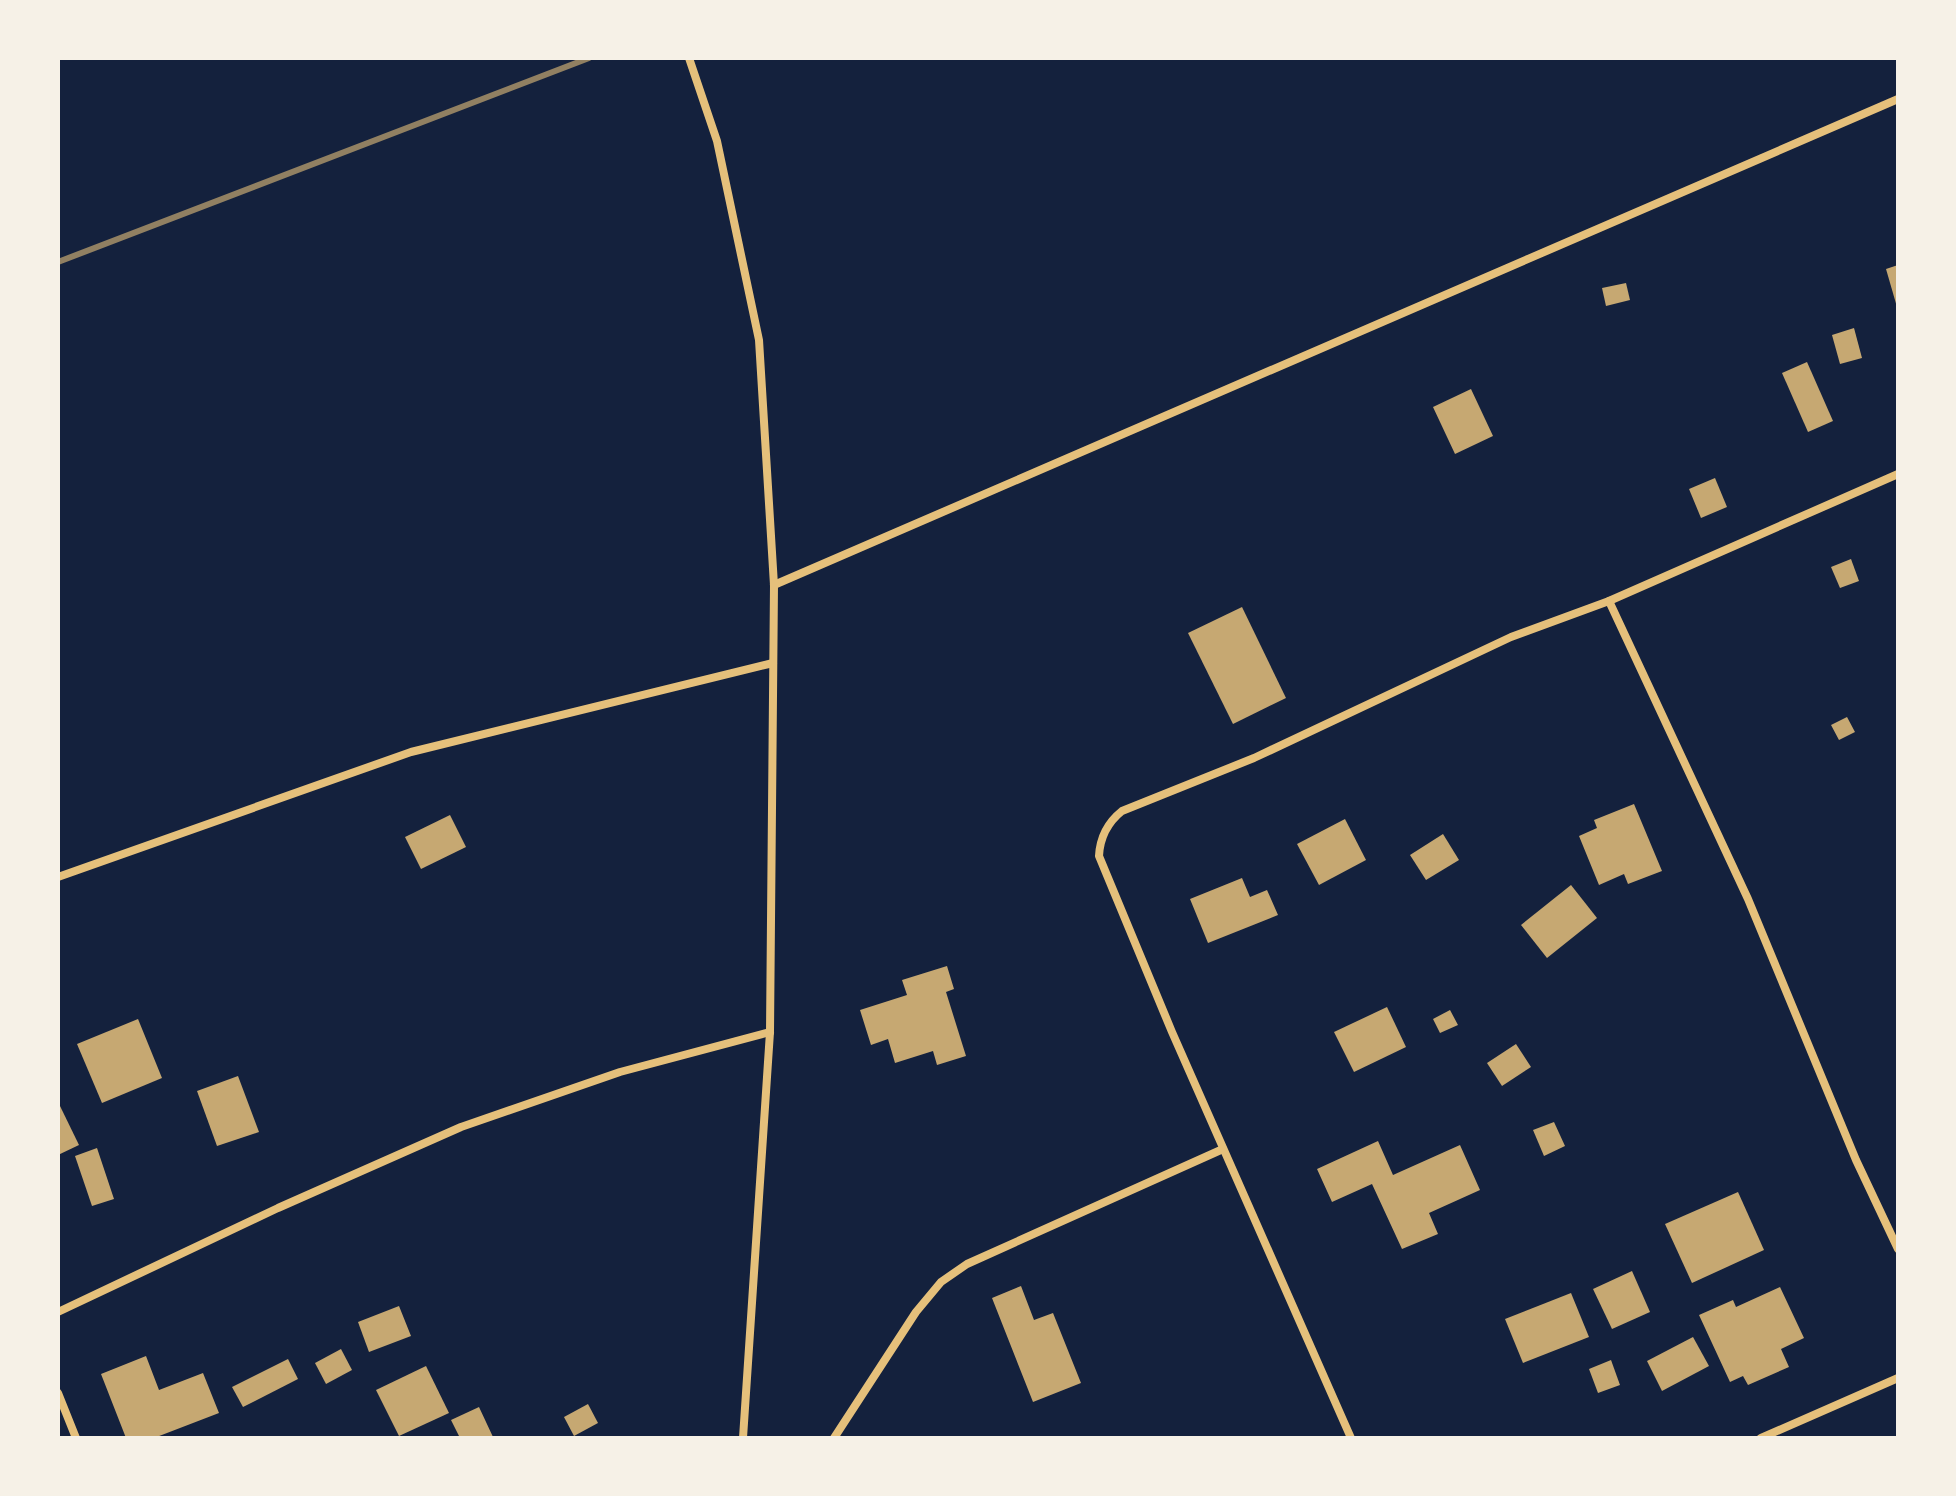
<svg xmlns="http://www.w3.org/2000/svg" width="1956" height="1496" font-family="'Alegreya Sans',sans-serif">
<rect width="100%" height="100%" fill="#14213d"/>
<g fill="#c6a872">
<polygon points="1898,265 1898,307 1897,307 1886,269"/>
<polygon points="1626,283 1630,300 1606,306 1602,288"/>
<polygon points="1854,328 1862,358 1840,364 1832,335"/>
<polygon points="1807,362 1833,421 1808,432 1782,373"/>
<polygon points="1471,389 1493,436 1455,454 1433,407"/>
<polygon points="1715,478 1727,507 1701,518 1689,489"/>
<polygon points="1851,559 1859,581 1840,588 1831,567"/>
<polygon points="1242,607 1286,698 1233,724 1188,633"/>
<polygon points="1847,717 1855,732 1839,740 1831,725"/>
<polygon points="1634,804 1662,871 1628,884 1624,874 1599,885 1579,836 1597,828 1594,820"/>
<polygon points="450,815 466,847 421,869 405,837"/>
<polygon points="1345,819 1366,860 1319,885 1297,844"/>
<polygon points="1443,834 1459,860 1426,880 1410,855"/>
<polygon points="1242,878 1250,897 1267,890 1278,915 1208,943 1190,899"/>
<polygon points="1571,885 1597,918 1547,958 1521,925"/>
<polygon points="947,966 954,989 946,992 966,1056 937,1065 933,1051 895,1063 888,1039 871,1045 860,1010 907,995 902,980"/>
<polygon points="1387,1007 1406,1047 1354,1072 1334,1032"/>
<polygon points="1450,1010 1458,1025 1440,1033 1433,1019"/>
<polygon points="138,1019 162,1078 102,1103 77,1044"/>
<polygon points="1516,1044 1531,1067 1502,1086 1487,1063"/>
<polygon points="238,1076 259,1132 217,1146 197,1091"/>
<polygon points="60,1106 79,1145 58,1155 58,1107"/>
<polygon points="1554,1122 1565,1146 1544,1156 1533,1130"/>
<polygon points="1378,1141 1393,1175 1460,1145 1480,1190 1429,1213 1438,1234 1402,1249 1372,1184 1332,1202 1317,1169"/>
<polygon points="97,1148 114,1199 92,1206 75,1156"/>
<polygon points="1738,1192 1764,1250 1692,1283 1665,1224"/>
<polygon points="1632,1271 1650,1312 1612,1329 1593,1289"/>
<polygon points="1021,1286 1034,1320 1053,1313 1081,1383 1033,1402 992,1298"/>
<polygon points="1780,1287 1804,1338 1781,1349 1789,1367 1748,1385 1743,1376 1730,1382 1699,1315 1733,1300 1736,1307"/>
<polygon points="1571,1293 1589,1337 1523,1363 1505,1319"/>
<polygon points="399,1306 411,1336 369,1352 358,1322"/>
<polygon points="1693,1337 1709,1366 1662,1391 1647,1361"/>
<polygon points="341,1349 352,1370 326,1384 315,1363"/>
<polygon points="146,1356 159,1390 203,1373 219,1413 154,1438 126,1438 101,1374"/>
<polygon points="288,1359 298,1379 243,1407 232,1387"/>
<polygon points="1611,1360 1620,1385 1598,1393 1589,1369"/>
<polygon points="426,1366 449,1413 399,1436 376,1390"/>
<polygon points="588,1404 598,1423 574,1436 564,1417"/>
<polygon points="479,1407 493,1437 460,1438 451,1420"/>
</g>
<g fill="none" stroke-linecap="round" stroke-linejoin="round">
<g stroke="#e5c07b" stroke-width="8">
<polyline points="689,58 717,141 759,340 774,585 770,1032 743,1438"/>
<polyline points="774,585 1898,99"/>
<polyline points="1609,601 1748,899 1856,1160 1898,1249"/>
<polyline points="58,877 411,752 773,663"/>
<polyline points="58,1312 278,1208 461,1127 620,1072 770,1032"/>
<polyline points="58,1393 76,1438"/>
<polyline points="834,1438 916,1312 941,1282 967,1264 1223,1149"/>
<path d="M1351 1438 1172 1032 1099 856C1100 837 1107 823 1122 811L1254 758 1511 637 1609 601 1898 474"/>
<polyline points="1761,1438 1898,1378"/>
</g>
<polyline stroke="#918062" stroke-width="6" points="58,262 589,58"/>
</g>
<rect width="1956" height="1496" fill="none" stroke="#f6f1e7" stroke-width="120"/>
</svg>
